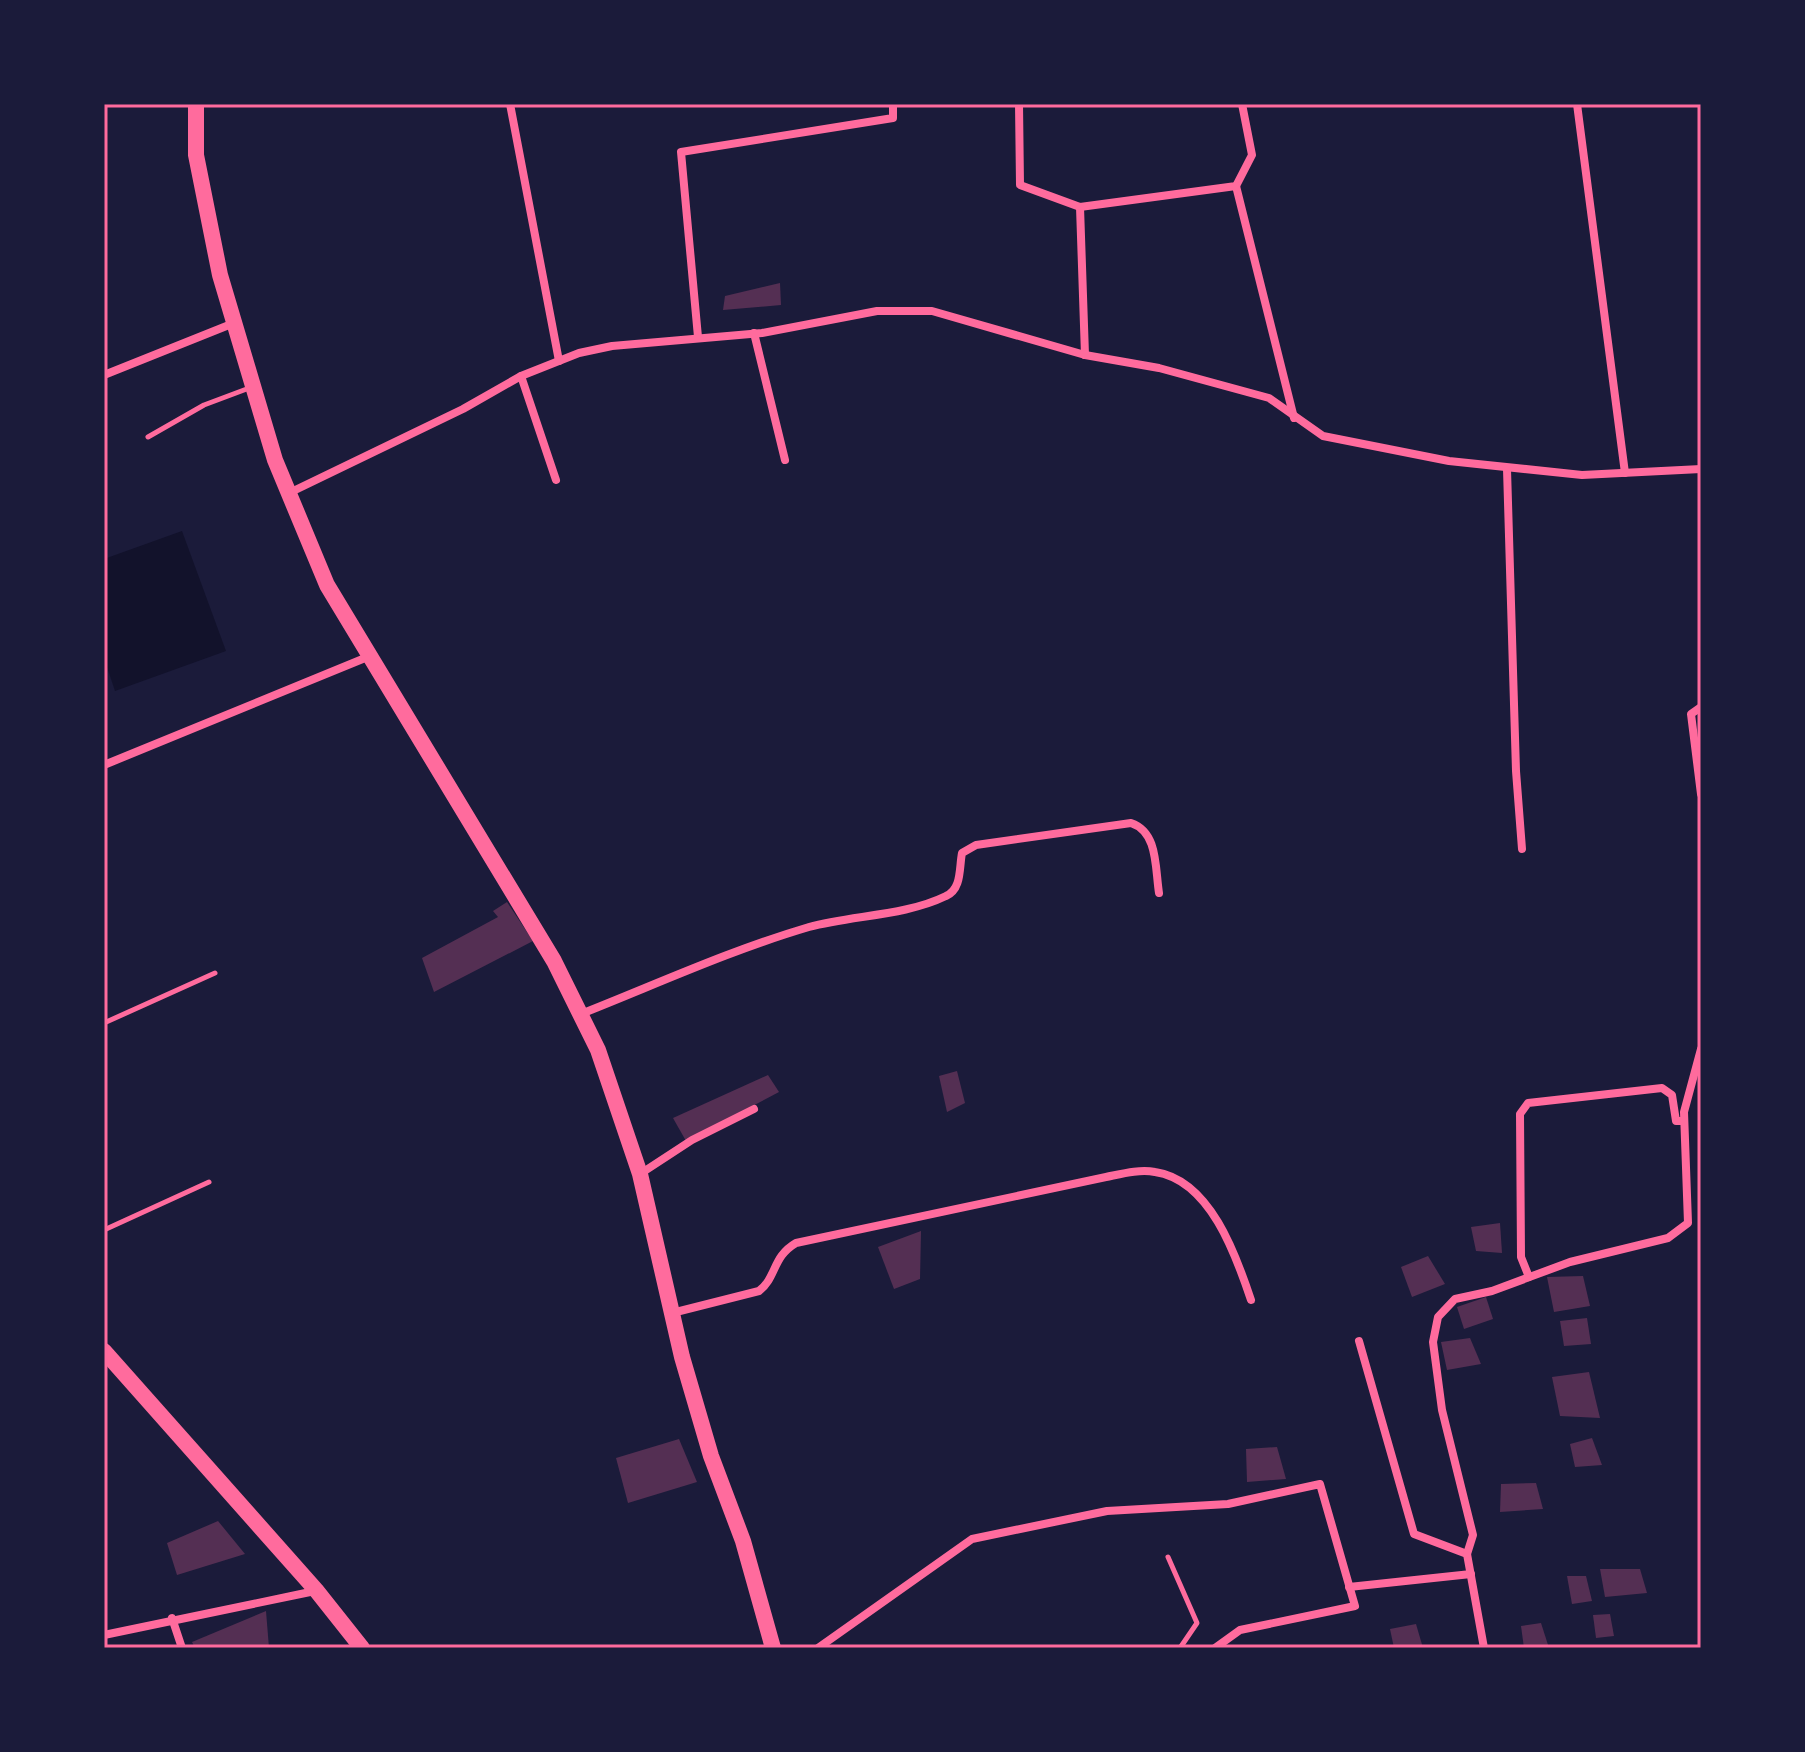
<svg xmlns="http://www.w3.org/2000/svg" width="1805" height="1752" font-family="'Source Sans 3',sans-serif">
<rect width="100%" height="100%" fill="#1b1b3a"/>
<polygon fill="#12122b" points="182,531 226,651 115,691 104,658 104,559"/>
<g fill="#542f53">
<polygon points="780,283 781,305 723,310 725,296"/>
<polygon points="507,902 533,941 434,992 422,958 498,917 493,911"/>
<polygon points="957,1071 965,1103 947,1112 939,1076"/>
<polygon points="768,1075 779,1092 686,1141 673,1118"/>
<polygon points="1500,1223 1502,1253 1476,1251 1471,1227"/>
<polygon points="921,1231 920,1279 894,1289 878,1247"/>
<polygon points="1428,1256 1445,1284 1412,1297 1401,1267"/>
<polygon points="1583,1276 1590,1306 1554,1312 1547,1277"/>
<polygon points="1486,1297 1493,1319 1464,1329 1457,1307"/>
<polygon points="1587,1318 1591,1344 1564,1346 1560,1321"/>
<polygon points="1470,1338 1481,1364 1447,1370 1441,1342"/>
<polygon points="1589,1372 1600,1418 1560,1416 1552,1377"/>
<polygon points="1592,1438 1602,1465 1575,1467 1570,1444"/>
<polygon points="679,1439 697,1482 628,1503 616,1458"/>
<polygon points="1277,1447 1286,1479 1247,1482 1246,1449"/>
<polygon points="1536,1483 1543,1509 1500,1512 1501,1484"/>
<polygon points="218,1521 245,1554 177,1575 167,1543"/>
<polygon points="1600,1569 1640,1569 1647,1593 1605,1597"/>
<polygon points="1567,1576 1586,1576 1592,1601 1572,1604"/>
<polygon points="266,1611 269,1648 195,1648 192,1642"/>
<polygon points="1610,1614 1614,1636 1596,1638 1593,1615"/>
<polygon points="1541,1623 1549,1648 1524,1648 1521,1626"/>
<polygon points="1416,1624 1423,1648 1394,1648 1390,1629"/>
</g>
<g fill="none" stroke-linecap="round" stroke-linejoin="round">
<g stroke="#ff6b9d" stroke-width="5">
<polyline points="148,437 204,405 252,387"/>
<polyline points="104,1023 215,973"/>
<polyline points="104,1230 209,1182"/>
<polyline points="1168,1557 1197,1623 1180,1648"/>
</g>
<g stroke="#ff6b9d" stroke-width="8">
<polyline points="510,104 559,361"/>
<polyline points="1019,104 1020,185 1080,207 1236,186 1252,155 1242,104"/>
<polyline points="1577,104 1625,473"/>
<polyline points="1236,186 1294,418"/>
<polyline points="1080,207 1085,355"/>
<polyline points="754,333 785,460"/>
<polyline points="698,337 681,152 893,118 893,104"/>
<polyline points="104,375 234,323"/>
<polyline points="521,376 556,480"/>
<polyline points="1507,469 1516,771 1522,849"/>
<polyline points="289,493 463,409 521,376 579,353 612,346 762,333 877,311 932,311 1085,355 1159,368 1269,398 1323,436 1449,461 1582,475 1701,469"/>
<polyline points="1701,707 1691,714 1701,794"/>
<polyline points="104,765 370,656"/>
<path d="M581 1014C657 984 731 950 809 927 853 915 905 916 946 896 962 889 959 868 962 853L976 845 1131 823C1158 832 1155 867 1159 893"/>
<polyline points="640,1174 692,1140 754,1109"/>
<polyline points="1529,1277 1521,1257 1520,1114 1528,1103 1662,1088 1672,1095 1676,1121 1684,1121"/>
<path d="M672 1313 759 1291C777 1277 772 1257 796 1243L1106 1177C1121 1174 1139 1169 1155 1172 1210 1180 1236 1255 1251 1300"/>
<polyline points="1359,1341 1414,1534 1467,1554 1484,1648"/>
<polyline points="1467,1554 1473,1535 1442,1410 1433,1342 1438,1317 1455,1299 1492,1291 1570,1262 1668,1238 1688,1223 1684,1112 1701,1049"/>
<polyline points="1349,1587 1471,1574"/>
<polyline points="172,1618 182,1648"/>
<polyline points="104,1635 315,1591"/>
<polyline points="818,1648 972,1539 1107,1511 1228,1504 1320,1484 1355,1606 1240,1630 1215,1648"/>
</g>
<g stroke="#ff6b9d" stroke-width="16">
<polyline points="196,104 196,155 220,275 275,460 327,585 554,961 598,1050 640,1174 682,1357 711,1456 743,1541 773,1648"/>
<polyline points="104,1351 316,1590 362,1648"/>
</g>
</g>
<rect width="1805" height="1752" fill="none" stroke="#1b1b3a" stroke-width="212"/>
<rect x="106" y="106" width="1593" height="1540" fill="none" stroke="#ff6b9d" stroke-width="3"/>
</svg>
